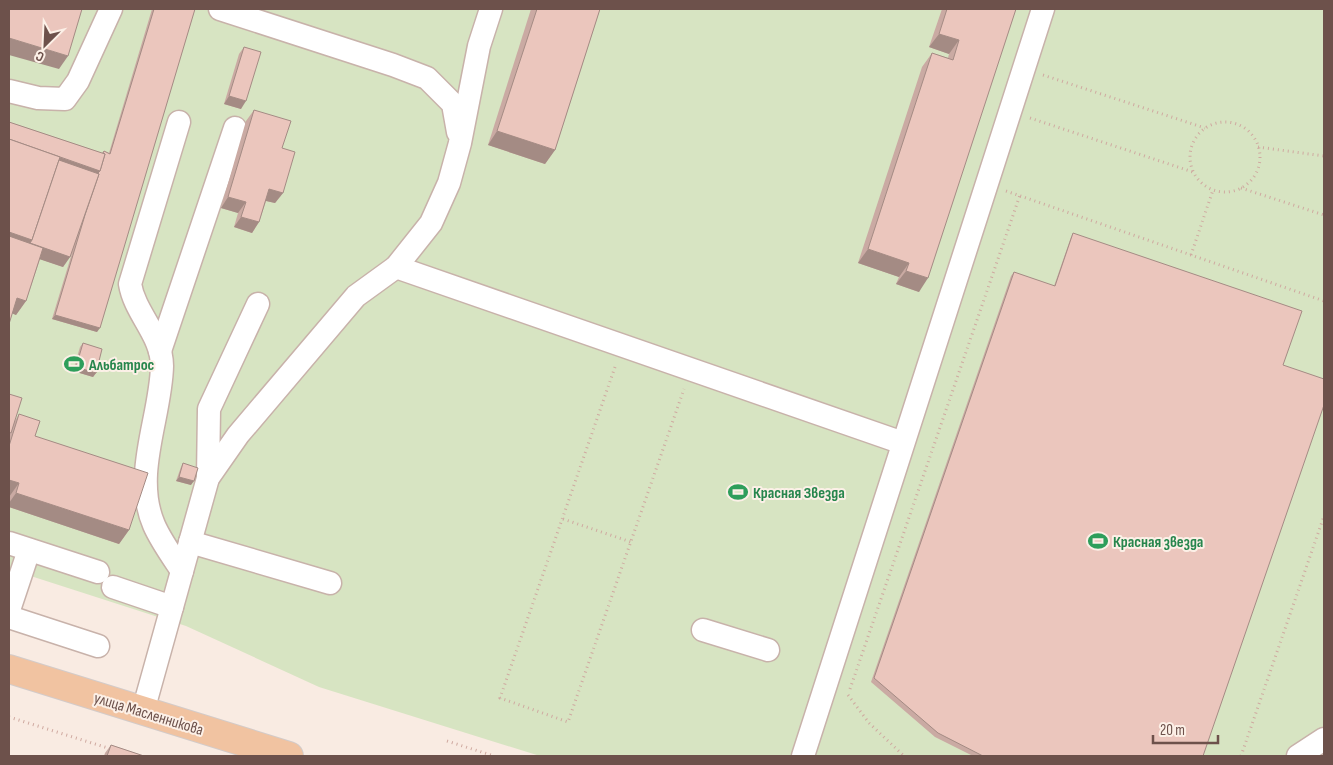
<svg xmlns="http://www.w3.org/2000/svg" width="1333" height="765" font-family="'Sofia Sans Condensed',sans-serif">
<rect width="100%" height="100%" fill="#f9ebe2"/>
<polygon fill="#d7e4c2" points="9,9 1324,9 1324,756 540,756 319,687 186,626 9,569"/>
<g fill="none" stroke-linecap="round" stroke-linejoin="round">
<defs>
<g id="minor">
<polyline points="220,9 393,65 427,78 453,104 458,132"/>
<polyline points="9,91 38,98 65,99 78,81 111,9"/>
<path d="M179 122 130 284C135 314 162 335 162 366 161 417 132 474 154 525 161 541 172 556 182 571"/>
<polyline points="396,267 903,443"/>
<polyline points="160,351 235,128"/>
<polyline points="208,478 209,409 258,304"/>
<polyline points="190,542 330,583"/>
<polyline points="9,543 98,572"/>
<polyline points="113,587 172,607"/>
<polyline points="9,610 29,550"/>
<polyline points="9,617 98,646"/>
<polyline points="703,630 768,650"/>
<polyline points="143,711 208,478 238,435 356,296 396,267 431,223 449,183 460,143 479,46 491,9"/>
<polyline points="803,756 1043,9"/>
<polyline points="1298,756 1324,739"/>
</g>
<polyline id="major" points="9,669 289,756"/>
</defs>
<use href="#minor" stroke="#c8b2aa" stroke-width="25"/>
<use href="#major" stroke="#d3cbc9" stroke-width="30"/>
<g stroke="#cfa9a0" stroke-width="3" stroke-dasharray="1 4" stroke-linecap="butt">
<polyline points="1043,75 1205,128"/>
<polyline points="1030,118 1193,172"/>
<circle cx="1225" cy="157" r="35"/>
<polyline points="1258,147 1324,156"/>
<polyline points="1241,188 1324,215"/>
<polyline points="1006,191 1324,301"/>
<polyline points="1191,255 1213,190"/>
<polyline points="615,367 500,698 568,722 684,389"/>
<polyline points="563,519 631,542"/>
<polyline points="850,689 1020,195"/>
<polyline points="848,695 869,723 904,756"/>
<polyline points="9,717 111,749"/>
<polyline points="447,741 494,756"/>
<polyline points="1241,756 1324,516"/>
</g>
<use href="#minor" stroke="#fff" stroke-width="22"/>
<use href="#major" stroke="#f1c3a1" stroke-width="28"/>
</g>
<g fill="#caaaa3">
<polygon points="152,9 195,9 97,332 52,319 72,253 70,257 63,267 40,259 26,301 16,315 12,313 9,122 102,153 104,151 109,153"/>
<polygon points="531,9 600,9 555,150 545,164 488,145"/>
<polygon points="942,9 1016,9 919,292 896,284 899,277 858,263 922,67 932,53 948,58 949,54 929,47"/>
<polygon points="244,47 241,109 224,104 239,54"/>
<polygon points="254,110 282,148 283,193 275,203 266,201 259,222 252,233 234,227 238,213 221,208 246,121"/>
<polygon points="1073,233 1283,365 1203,756 973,756 935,737 871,682 1011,276 1014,272 1054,286 1071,237"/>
<polygon points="83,343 96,373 93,377 73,371 80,347"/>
<polygon points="9,394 15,421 19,414 35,436 129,530 119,544 9,507"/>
<polygon points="183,463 191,485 176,481 181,467"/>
<polygon points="111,745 144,756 104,756 105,753"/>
</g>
<g fill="#a48b84">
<polygon points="939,34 959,40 949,54 929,47"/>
<polygon points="9,38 68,56 59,69 9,55"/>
<polygon points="229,96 246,101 241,109 224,104"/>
<polygon points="497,131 555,150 545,164 488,145"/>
<polygon points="9,140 100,171 92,182"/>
<polygon points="269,189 283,193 275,203 262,200"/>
<polygon points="228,197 246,202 238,213 221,208"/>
<polygon points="241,217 259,222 252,233 234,227"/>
<polygon points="9,232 32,240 70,257 63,267 9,249"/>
<polygon points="868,249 909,263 899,277 858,263"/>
<polygon points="906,271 928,278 919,292 896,284"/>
<polygon points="17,298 26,301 16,315 9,312"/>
<polygon points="55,315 100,328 97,332 52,319"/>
<polygon points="76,367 96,373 93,377 73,371"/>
<polygon points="179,477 194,481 191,485 176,481"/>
<polygon points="9,480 19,483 9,497"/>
<polygon points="16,493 129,530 119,544 9,507 9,503"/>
</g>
<g fill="#ebc6bd" stroke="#a48b84">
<polygon points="9,9 82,9 68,56 9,38"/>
<polygon points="154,9 195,9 100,328 55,315 85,215 99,174 98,173 100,171 105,154 103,153 104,151 110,154"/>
<polygon points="537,9 600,9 555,150 497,131"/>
<polygon points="947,9 1016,9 928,278 906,271 909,263 868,249 932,53 953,60 959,40 939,34"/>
<polygon points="244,47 261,52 246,101 229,96"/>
<polygon points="254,110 291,121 282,148 295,152 283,193 269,189 259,222 241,217 246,202 228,197"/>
<polygon points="9,122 105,154 100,171 9,139"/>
<polygon points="9,139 60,157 32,240 9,232"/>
<polygon points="59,160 99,174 70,257 30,243 32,240"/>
<polygon points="1073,233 1302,311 1283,365 1324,379 1324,405 1203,756 983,756 938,733 874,678 1014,272 1055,286"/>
<polygon points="9,236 43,248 26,301 17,298 9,324"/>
<polygon points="83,343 102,349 96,373 76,367"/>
<polygon points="9,394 22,398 11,433 9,432"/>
<polygon points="19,414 40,421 35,436 148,473 129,530 16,493 19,483 9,480 9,446"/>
<polygon points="183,463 198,468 194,481 179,477"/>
<polygon points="111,745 144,756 107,756"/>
</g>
<defs>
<symbol id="stadium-bare" viewBox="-9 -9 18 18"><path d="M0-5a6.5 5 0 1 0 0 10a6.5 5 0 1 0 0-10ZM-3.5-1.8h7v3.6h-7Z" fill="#2e9e5b" stroke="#fcf0e7" stroke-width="2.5" paint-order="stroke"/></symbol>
</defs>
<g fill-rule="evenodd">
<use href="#stadium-bare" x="60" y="350" width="28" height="28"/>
<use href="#stadium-bare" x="724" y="478" width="28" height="28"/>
<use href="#stadium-bare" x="1084" y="527" width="28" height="28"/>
</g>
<g text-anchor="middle" stroke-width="4" stroke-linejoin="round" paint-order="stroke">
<g font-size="16" font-weight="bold" fill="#27864d" stroke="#fcf0e7" text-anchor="start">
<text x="89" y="370">Альбатрос</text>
<text x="753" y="498">Красная Звезда</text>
<text x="1113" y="547">Красная звезда</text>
</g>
<g font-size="16" fill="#6d514b" stroke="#fcf0e7">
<text transform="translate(149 713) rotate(17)" y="6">улица Масленникова</text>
</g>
</g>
<rect width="1333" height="765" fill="none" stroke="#6d514b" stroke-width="20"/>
<g transform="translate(45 45) rotate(204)" stroke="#fcf0e7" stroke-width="4" paint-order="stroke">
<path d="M0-4L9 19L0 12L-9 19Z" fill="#6d514b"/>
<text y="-8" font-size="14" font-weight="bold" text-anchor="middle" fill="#6d514b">С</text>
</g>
<path d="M1153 735v8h65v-8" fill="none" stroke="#6d514b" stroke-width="2.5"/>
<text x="1160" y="735" font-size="15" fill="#6d514b" stroke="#fcf0e7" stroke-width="4" paint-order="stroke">20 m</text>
</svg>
